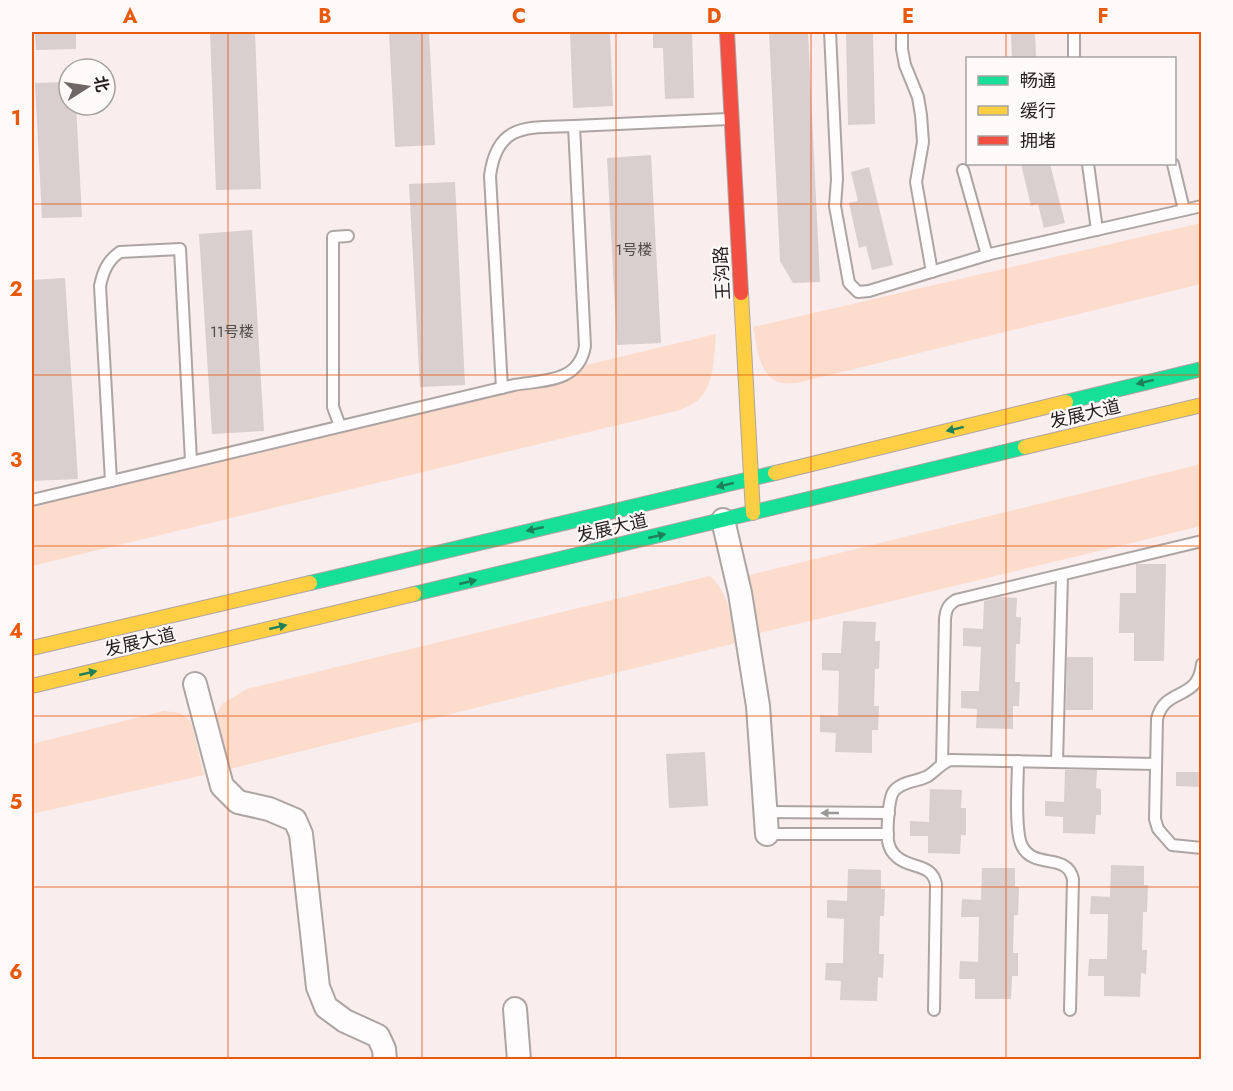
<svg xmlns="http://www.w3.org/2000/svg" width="1233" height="1091" font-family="Jost,'Noto Sans SC',sans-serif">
<rect width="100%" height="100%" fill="#f9eded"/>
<g fill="#fcdccd">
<path d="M1201 223V284L797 383C792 383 783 384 778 382 758 374 757 344 753 327Z"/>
<path d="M716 334C714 355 715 386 697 401 692 405 685 408 680 410L32 566V497Z"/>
<polygon points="1201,464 1201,526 756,634 746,576"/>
<path d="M710 576C729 593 731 618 736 643L230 769 216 715 222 704 247 689Z"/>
<polygon points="164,711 180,713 191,721 204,775 32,814 32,744"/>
</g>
<g fill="#d9cfce">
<polygon points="35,32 76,32 76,49 36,50"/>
<polygon points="210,32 255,32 261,189 216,190"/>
<polygon points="389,32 429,32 435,145 395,147"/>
<polygon points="570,32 610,32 613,106 573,108"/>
<polygon points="653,32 692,32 694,98 665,99 663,48 653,48"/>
<polygon points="769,32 808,32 820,282 793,283 780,261"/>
<polygon points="846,32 873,32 875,124 848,125"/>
<polygon points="1011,32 1035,32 1036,58 1012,58"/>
<polygon points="69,82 69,105 76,105 82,217 42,218 35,83"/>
<polygon points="651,155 661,343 617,345 607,158"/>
<polygon points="1021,164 1050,164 1065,223 1044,228 1038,204 1031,206"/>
<polygon points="869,167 893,265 872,270 866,246 859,248 849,203 858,201 851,172"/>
<polygon points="455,182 465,385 420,387 409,184"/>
<polygon points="252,230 264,431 212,434 199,234"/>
<polygon points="65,278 78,479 32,481 32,280"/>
<polygon points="1136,564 1166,564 1164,661 1134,661 1134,633 1119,633 1120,593 1136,593"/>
<polygon points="1000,597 1017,598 1016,617 1021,617 1020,644 1016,644 1015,682 1020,682 1019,706 1013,706 1013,729 976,728 977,709 961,708 961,691 979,691 981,647 963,646 963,628 983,629 984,601"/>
<polygon points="843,621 876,622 875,641 880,641 879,669 875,669 874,706 879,706 878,730 872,730 872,753 835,752 836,733 820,732 820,715 838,716 839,671 822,670 822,653 841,653"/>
<polygon points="1067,657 1093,657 1093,710 1066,710"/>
<polygon points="705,752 708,806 669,808 666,754"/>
<polygon points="1065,770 1097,770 1096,788 1101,789 1101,815 1096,815 1095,834 1063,833 1063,817 1045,816 1045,801 1064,802"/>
<polygon points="1176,772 1202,772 1202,787 1176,786"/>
<polygon points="930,789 962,790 961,808 966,808 966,835 961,835 960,854 928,853 928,836 910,836 910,821 929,822"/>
<polygon points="1111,865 1144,866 1144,885 1148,885 1147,912 1143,912 1142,950 1147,950 1146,974 1141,973 1140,997 1104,996 1104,976 1088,976 1089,959 1107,959 1108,914 1090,914 1091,896 1110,897"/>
<polygon points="982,868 1015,868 1015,887 1019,887 1018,915 1014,915 1013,953 1018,953 1018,976 1012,976 1011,999 975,999 975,979 959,979 960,961 978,962 979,917 961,917 962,899 981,900"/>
<polygon points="848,869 881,870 881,889 885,889 884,916 880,916 879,954 884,954 883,978 878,977 877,1001 840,1000 841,981 825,980 826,963 843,963 844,919 827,918 827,900 847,901"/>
</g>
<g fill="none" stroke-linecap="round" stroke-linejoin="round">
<defs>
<g id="lane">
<polyline points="830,32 837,179 835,206 849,283 858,292 869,291 990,254 1202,206"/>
<polyline points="902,32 902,49 905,65 918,97 921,115 923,142 916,182 932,272"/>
<polyline points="1074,32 1074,58"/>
<polyline points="1088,164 1097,230"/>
<polyline points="1173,164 1184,210"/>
<polyline points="963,170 987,255"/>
<path d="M502 388 490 176C497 121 530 128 574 126"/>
<polyline points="340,426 333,407 333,237 348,236"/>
<path d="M111 481 100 286C103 272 107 261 120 252L180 249 191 461"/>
<path d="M32 500 514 385C543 380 579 383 585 346L574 126 728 119"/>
<path d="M1202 664C1198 702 1165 686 1157 719L1155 819 1158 829 1172 845 1202 848"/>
<path d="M1018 761C1018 780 1014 831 1022 846 1034 870 1067 852 1073 879L1070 1010"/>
<polyline points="1057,762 1062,575"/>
<path d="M942 764 945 619C946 609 948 605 956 600L1202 541"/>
<polyline points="766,812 889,813"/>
<polyline points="767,834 888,834"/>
<path d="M934 1010 936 884C932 863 910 869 897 857 892 853 889 847 888 841 887 831 888 798 894 791 902 781 917 782 928 776 936 771 940 764 950 760L1156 764"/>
</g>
<g id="street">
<polyline points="723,520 740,593 758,706 767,834"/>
<polyline points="195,684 222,786 238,802 269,809 295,820 301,834 318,987 326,1007 345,1021 378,1036 384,1049 385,1060"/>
<polyline points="515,1009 519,1060"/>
</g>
<g id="fast">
<polyline points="1066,402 1202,369"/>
<polyline points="310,583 775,473"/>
<polyline points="414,594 1025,447"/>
</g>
<g id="slow">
<polyline points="741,293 753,513"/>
<polyline points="1025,447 1202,405"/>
<polyline points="775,473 1066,402"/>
<polyline points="32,648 310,583"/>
<polyline points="32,686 414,594"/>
</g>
<polyline id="jam" points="727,32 741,293"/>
</defs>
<use href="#lane" stroke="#ada4a4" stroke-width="14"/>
<use href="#street" stroke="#ada4a4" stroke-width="26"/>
<use href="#fast" stroke="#ada4a4" stroke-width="16"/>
<use href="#slow" stroke="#ada4a4" stroke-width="16"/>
<use href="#jam" stroke="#ada4a4" stroke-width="16"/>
<use href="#lane" stroke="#fefcfc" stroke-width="10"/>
<use href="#street" stroke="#fefcfc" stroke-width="22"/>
<use href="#fast" stroke="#16e098" stroke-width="14"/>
<use href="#slow" stroke="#ffcf43" stroke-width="14"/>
<use href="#jam" stroke="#f24e42" stroke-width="14"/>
</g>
<defs><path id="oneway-solid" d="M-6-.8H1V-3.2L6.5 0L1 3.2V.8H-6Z" transform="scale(1.5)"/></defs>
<g fill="#1e7f5b">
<use href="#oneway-solid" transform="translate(1145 382) rotate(166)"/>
<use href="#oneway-solid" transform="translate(955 429) rotate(166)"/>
<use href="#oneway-solid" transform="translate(725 485) rotate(167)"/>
<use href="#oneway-solid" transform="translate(535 529) rotate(167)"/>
<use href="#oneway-solid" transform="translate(657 536) rotate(-13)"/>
<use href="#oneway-solid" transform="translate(468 582) rotate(-13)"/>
<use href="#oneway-solid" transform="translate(278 627) rotate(-13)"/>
<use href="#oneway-solid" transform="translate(88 673) rotate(-13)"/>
</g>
<use fill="#9c9898" href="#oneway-solid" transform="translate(830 813) rotate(-180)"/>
<path fill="none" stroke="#e8590c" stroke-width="1.5" stroke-opacity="0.55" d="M228 32V1060M422 32V1060M616 32V1060M811 32V1060M1006 32V58M1006 164V1060M32 204H1202M32 375H1202M32 546H1202M32 716H1202M32 887H1202"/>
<g text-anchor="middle" stroke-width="4.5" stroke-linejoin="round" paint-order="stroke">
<g font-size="15" fill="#524a4a">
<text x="634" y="255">1号楼</text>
<text x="232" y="337">11号楼</text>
</g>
<g font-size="18" fill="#251e1e" stroke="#fefafa">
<text transform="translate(722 273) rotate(-93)" y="6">王沟路</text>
<text transform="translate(1085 414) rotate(-13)" y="6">发展大道</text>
<text transform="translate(612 528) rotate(-13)" y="6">发展大道</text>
<text transform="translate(140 642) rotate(-13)" y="6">发展大道</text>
</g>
</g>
<rect width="1233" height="1091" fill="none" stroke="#fefafa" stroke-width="66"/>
<rect x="966" y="57" width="210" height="108" fill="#fefafa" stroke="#a7a2a2" stroke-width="1.5"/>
<rect x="978" y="76" width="30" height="9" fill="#16e098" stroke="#a7a2a2" stroke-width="1.5"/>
<text x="1020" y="87" font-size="18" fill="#251e1e">畅通</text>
<rect x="978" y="106" width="30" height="9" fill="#ffcf43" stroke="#a7a2a2" stroke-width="1.5"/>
<text x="1020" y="117" font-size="18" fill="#251e1e">缓行</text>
<rect x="978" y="136" width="30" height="9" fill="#f24e42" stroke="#a7a2a2" stroke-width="1.5"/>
<text x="1020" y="147" font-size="18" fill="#251e1e">拥堵</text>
<g transform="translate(87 87) rotate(78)"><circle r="28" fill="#fefafa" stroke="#a7a2a2" stroke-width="1.5"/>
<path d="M0-4.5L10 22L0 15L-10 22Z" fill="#6f6666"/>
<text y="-9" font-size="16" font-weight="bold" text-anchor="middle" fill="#251e1e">北</text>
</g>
<rect x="33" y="33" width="1167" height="1025" fill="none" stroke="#e8590c" stroke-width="2"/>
<g font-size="20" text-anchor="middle" font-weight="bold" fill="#e8590c">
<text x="130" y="23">A</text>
<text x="325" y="23">B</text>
<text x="519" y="23">C</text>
<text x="714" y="23">D</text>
<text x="908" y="23">E</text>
<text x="1103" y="23">F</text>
<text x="16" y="125">1</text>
<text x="16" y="296">2</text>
<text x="16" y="467">3</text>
<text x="16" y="638">4</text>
<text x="16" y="809">5</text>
<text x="16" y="979">6</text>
</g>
</svg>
